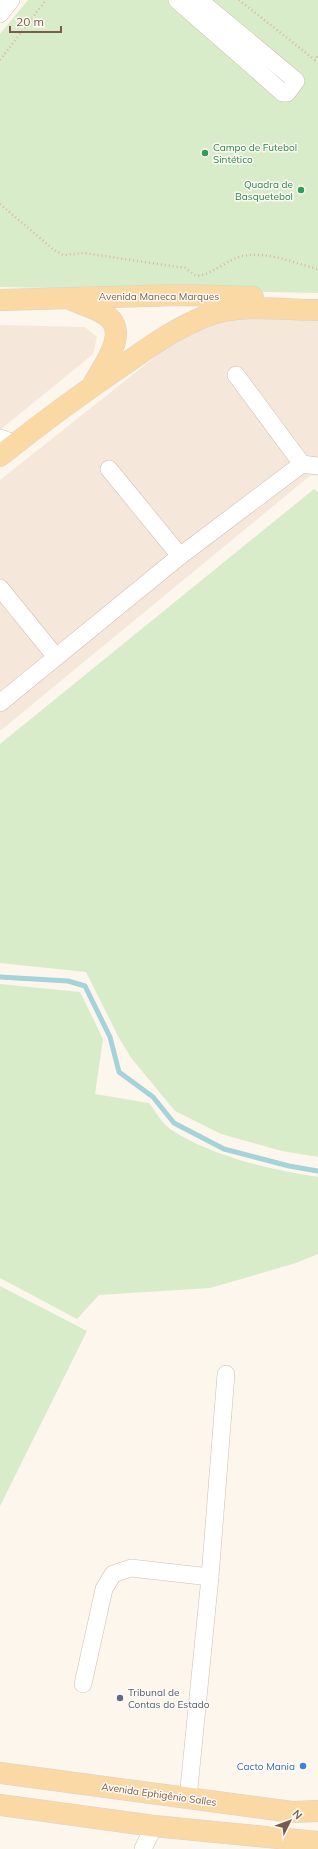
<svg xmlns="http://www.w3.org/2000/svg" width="318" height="1849" font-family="Mulish,sans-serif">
<rect width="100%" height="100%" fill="#fdf6ec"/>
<g fill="#f5e8da">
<polygon points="318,317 318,476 311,475 0,731 0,480 199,322 225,318"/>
<polygon points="0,325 85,327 97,337 93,354 0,430"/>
</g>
<g fill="#d8ecc9">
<polygon points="28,0 318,0 318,293 0,287 0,34"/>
<polygon points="314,489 318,492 318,1157 282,1151 221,1134 175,1111 132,1059 119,1038 86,972 0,963 0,744"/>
<path d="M0 984 80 992 103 1039 95 1094 149 1103C155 1111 162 1123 170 1129 211 1156 270 1170 318 1177V1254L296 1263 210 1288 99 1295 77 1319 0 1278Z"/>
<polygon points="0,1286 87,1331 0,1506"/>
</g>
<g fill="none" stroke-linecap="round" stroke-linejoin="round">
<polyline stroke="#a5d3da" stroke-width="5" points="0,977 68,981 85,986 110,1037 119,1072 153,1097 174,1123 224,1149 289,1166 318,1171"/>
<defs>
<g id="minor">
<polyline points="177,0 283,93 287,93 296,81 294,79 199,0"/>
<polyline points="0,14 11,0"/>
<polyline points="236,375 302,464 318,466"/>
<polyline points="0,438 16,444"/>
<polyline points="109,469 180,556"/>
<polyline points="0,588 56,657"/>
<polyline points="0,703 180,556 302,464"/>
<polyline points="83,1684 104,1589 113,1574 131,1568 210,1577"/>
<polyline points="188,1798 210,1577 226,1374"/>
<polyline points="143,1849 154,1826"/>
</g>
<g id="major">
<polyline points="0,300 182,295 253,297"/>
<path d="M72 300C83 305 95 308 104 314 131 330 105 363 94 383"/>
<path d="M0 456C40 424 82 393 125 364 152 345 180 325 212 314 245 304 284 310 318 310"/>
<polyline points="0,1773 292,1812 318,1811"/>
<polyline points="0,1805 154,1826 318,1842"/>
</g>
</defs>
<use href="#minor" stroke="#d1beb0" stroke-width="18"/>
<use href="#major" stroke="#dad1cd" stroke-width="22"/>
<g stroke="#d9b8a5" stroke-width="2.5" stroke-dasharray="1 3" stroke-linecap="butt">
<polyline points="239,0 315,60 318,55"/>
<polyline points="0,60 46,0"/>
<path d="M0 204 54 250 63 255 84 253 185 268C188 270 192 273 195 275 206 279 229 258 243 256 269 251 293 263 318 269"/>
</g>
<use href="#minor" stroke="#fff" stroke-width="17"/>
<use href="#major" stroke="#fbd9a5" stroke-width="21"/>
</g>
<g fill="#2e9e5b" stroke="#fffaf3" stroke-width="1.5">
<circle cx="205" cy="153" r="4"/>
<circle cx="301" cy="190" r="4"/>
</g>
<circle fill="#5c6f8a" stroke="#fffaf3" stroke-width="1.5" cx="120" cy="1698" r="4"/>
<circle fill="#3f7fe0" stroke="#fffaf3" stroke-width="1.5" cx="303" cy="1766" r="4"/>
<g text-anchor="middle" stroke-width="3" stroke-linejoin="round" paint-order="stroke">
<g font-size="10" fill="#27864d" stroke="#fffaf3" text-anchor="start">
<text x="213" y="151">Campo de Futebol<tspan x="213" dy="12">Sintético</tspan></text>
<text x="293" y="188" text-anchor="end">Quadra de<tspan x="293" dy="12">Basquetebol</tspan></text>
</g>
<g font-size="10" fill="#7a5c4d" stroke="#fffaf3">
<text x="159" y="300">Avenida Maneca Marques</text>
<text transform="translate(159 1794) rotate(8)" y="4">Avenida Ephigênio Salles</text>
</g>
<g font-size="10" fill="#4e5e75" stroke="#fffaf3" text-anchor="start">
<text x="128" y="1696">Tribunal de<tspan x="128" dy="12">Contas do Estado</tspan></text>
</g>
<g font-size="10" fill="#366cbe" stroke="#fffaf3" text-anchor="end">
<text x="295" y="1770">Cacto Mania</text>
</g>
</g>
<g transform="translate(290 1821) rotate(48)" stroke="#fffaf3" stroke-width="3" paint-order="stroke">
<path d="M0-3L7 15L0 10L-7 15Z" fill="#7a5c4d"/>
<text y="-6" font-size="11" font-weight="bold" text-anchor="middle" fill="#7a5c4d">N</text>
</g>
<path d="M10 26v6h51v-6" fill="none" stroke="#7a5c4d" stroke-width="2"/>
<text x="16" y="26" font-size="12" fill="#7a5c4d" stroke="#fffaf3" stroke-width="3" paint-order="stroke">20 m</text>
</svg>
